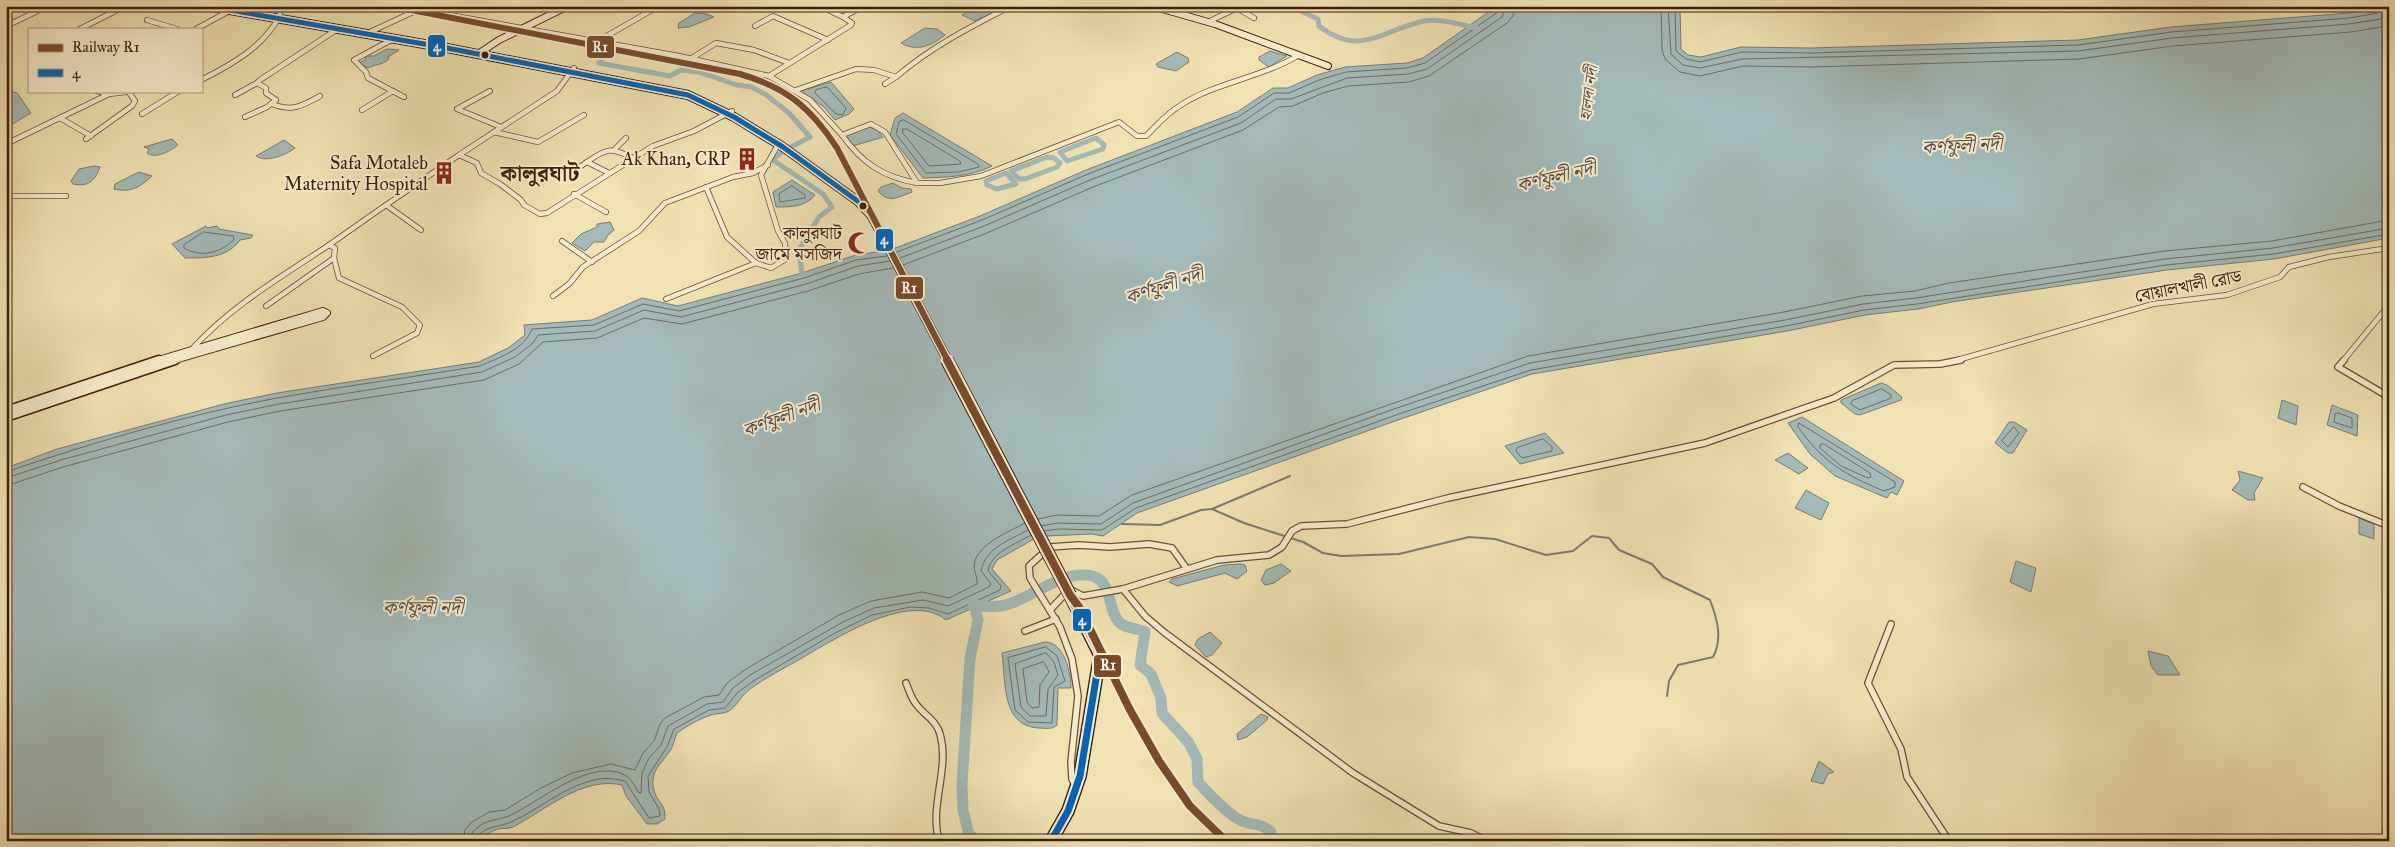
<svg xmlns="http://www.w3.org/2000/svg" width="2395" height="847" font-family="'IM FELL Great Primer','Noto Serif Bengali',serif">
<rect width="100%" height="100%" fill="#f1e2b2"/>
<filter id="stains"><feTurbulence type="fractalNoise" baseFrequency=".004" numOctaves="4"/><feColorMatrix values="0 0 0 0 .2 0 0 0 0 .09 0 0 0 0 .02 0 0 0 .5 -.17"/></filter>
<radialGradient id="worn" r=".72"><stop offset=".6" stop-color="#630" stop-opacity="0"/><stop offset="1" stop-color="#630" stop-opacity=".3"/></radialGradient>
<g fill="#a2bab9" stroke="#7a7c73">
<polygon points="977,6 993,6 999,10 975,21 962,15"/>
<path d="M1497 6H1680L1681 49 1688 55 1701 57 1741 47 1811 48 2078 40 2171 27 2349 13 2389 7V238L2274 259 2167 270 1952 302 1918 309 1865 315 1787 331 1532 374 1398 420 1137 513 1103 536 1092 534 1046 536 1034 539 997 560 992 569 1011 591 946 620C910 590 835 639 802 658 785 668 766 677 750 689 741 696 736 707 729 711 724 714 717 713 711 715 699 719 687 726 677 733 674 738 674 746 670 751 661 764 649 772 654 790 657 803 666 803 665 819L657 824H647L626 796 622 785C582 776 546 810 513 827 508 829 503 828 498 829 491 831 484 837 478 841H6V468L57 449 224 404 277 393 479 362 508 348 525 335 524 325 592 320 642 298 678 306 802 273 856 255 890 250 980 216 1086 170 1237 112 1273 88H1288L1317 75 1345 67 1407 63 1423 58Z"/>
<polygon points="695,13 707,14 714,17 689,27 678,28 679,23"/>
<path d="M925 28 937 29 945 35C931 46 917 52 901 43Z"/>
<path d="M387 49 399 50 388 57 389 59C381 66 375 64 368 68L358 63 365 60 366 56H374Z"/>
<polygon points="1270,51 1287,56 1269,67 1259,60 1259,57"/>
<polygon points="1177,52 1188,58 1189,62 1176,71 1158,67 1156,64"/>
<polygon points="831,82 854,109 849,114 835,120 824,107 801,91"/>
<path d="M6 90 17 93 31 113 6 128V122L12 115C10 105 6 101 6 90Z"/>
<path d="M903 113 992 166C970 177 948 177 923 178L890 135 895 118Z"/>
<polygon points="869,127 877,130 883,137 853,146 844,136"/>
<path d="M172 139 178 145C169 152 156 159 147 153L149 149 144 147Z"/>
<path d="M284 140 295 148C286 155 266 163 256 156Z"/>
<path d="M94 166 100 167C95 181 88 187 73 184L71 181 79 169Z"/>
<path d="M139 172 152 176C140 187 131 193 114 189L115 184Z"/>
<path d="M792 180 815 195C805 207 791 207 776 207L773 192Z"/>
<path d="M893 183 902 188 911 189 912 192C898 197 889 204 878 191L881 187Z"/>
<polygon points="610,222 614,230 608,235 604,242 594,242 585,251 572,243 581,234 597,227 597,224"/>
<path d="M206 226 207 228 217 226 219 229 253 235 251 238 240 240C227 258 206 258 185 258L172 244Z"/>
<polygon points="1881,383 1887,385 1902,397 1901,400 1860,415 1855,414 1841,403 1841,400"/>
<polygon points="2282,400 2298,406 2296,425 2278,418"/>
<polygon points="2332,405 2358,415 2357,436 2327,425"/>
<polygon points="1802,417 1904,481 1897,495 1891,492 1887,498 1835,476 1810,454 1788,423"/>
<polygon points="2009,422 2014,422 2027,430 2013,453 2008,453 1995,443"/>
<polygon points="1545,433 1564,453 1520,464 1505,446"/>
<polygon points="1788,453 1808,468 1799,474 1775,460"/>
<polygon points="2238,471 2263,478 2254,493 2255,500 2248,500 2232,490 2240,480"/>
<polygon points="1806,490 1829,503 1821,520 1795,508"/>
<polygon points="2359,518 2374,524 2374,539 2359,534"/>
<polygon points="2016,561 2036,568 2031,592 2010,582"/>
<polygon points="1241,564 1245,565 1247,571 1237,579 1225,573 1177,586 1169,582 1172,579 1224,565"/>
<polygon points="1281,564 1291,571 1274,583 1265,585 1261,580 1266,570"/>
<polygon points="1210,632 1222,643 1212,655 1206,657 1195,645 1198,639"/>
<path d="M1045 642C1064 642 1071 672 1071 688H1058L1057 725C1052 730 1045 728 1038 728 1001 725 1006 682 1002 653Z"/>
<polygon points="2148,651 2168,656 2180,675 2158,675 2151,666"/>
<polygon points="1261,714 1268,717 1267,720 1247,737 1238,740 1237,734"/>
<polygon points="1819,761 1834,772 1828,774 1823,784 1811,781"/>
</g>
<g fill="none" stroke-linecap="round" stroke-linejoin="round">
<g stroke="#706c62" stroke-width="1">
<polyline points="1661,6 1662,50 1665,59 1680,72 1700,76 1743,66 1811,67 2079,59 2173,46 2351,32 2381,27 2389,23"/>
<polyline points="1668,6 1671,54 1683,65 1700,68 1742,59 2078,51 2172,38 2349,24 2381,19 2389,10"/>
<polyline points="1675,6 1676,51 1686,59 1700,62 1742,52 1811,53 2078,45 2172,32 2349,18 2378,13 2383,6"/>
<polygon points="827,87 846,108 843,115 836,114 815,93 816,90"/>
<polygon points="904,120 978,164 979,167 958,172 926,173 896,134 899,122"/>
<polygon points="903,129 907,129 960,161 961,164 929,166 903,133"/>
<polygon points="792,186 805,195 805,198 780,202 779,194"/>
<path d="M204 232 233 236 234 239C222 253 200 258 184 248V245Z"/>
<polyline points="897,252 982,220 1088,174 1238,117 1274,93 1289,93 1319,80 1346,72 1407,68 1425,63 1498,12 1501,6"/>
<polyline points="900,258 984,226 1090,180 1241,123 1276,99 1291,99 1347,78 1408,74 1427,69 1502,17 1507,6"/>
<polyline points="903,265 987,233 1093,187 1243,130 1279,107 1293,106 1323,93 1348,86 1409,82 1429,76 1507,23 1513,16 1514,6"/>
<polygon points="1882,389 1891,395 1891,398 1860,410 1851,404 1852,401"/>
<polygon points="2338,413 2352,418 2352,428 2334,422 2335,414"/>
<path d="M1799 423 1895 482V487L1884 491C1845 475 1823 462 1798 427Z"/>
<polygon points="2014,427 2019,433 2008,447 2002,441"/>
<polygon points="1543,439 1552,447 1552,451 1522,458 1516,451 1517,448"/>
<polygon points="1824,444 1870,473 1871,477 1868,478 1841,466 1820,448 1820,445"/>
<path d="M6 472C94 442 186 415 277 398 344 386 413 377 480 366 500 357 524 350 532 329L594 325 643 304 679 311 804 278 856 260 887 256"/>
<polyline points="6,478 61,460 226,415 279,404 482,372 515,357 533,343 538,335 595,331 644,310 681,317 806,284 858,266 890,261"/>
<polyline points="6,486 63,467 228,422 280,411 484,380 519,364 543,342 597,338 644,318 682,324 808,291 859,274 893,268"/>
<polyline points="1038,519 1057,515 1099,516 1132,495 1528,356 1784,312 1862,296 1915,291 1949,283 2165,251 2272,241 2389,220"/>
<polyline points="1041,526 1057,523 1101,524 1133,503 1394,409 1530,363 1785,320 1863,304 1916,298 2165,259 2273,248 2389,228"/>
<polyline points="1044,531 1058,529 1102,530 1136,508 1396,415 1531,370 1786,326 1864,310 1917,304 2166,265 2274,254 2389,234"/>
<polygon points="1046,647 1057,656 1065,681 1054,687 1052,723 1028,722 1015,710 1008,658"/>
<polygon points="1046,653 1054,662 1058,675 1048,689 1046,716 1030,716 1021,707 1015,664"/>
<polygon points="1044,662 1049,672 1040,685 1039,707 1032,708 1027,702 1023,669"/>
<path d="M463 841 465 830 472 822 489 812 505 810 541 788 572 773 611 764 635 770 643 753 654 741 660 724 665 718 704 697 719 695 727 683 746 669 839 615 871 601 922 592 949 598 977 584C978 577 972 569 975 561 981 542 1009 532 1025 523"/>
<path d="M470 841C471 836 472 831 477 828 485 820 498 820 509 816 539 802 582 764 617 772 629 775 633 782 638 792L641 793 642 773 649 758 661 745 668 726 707 704 723 702 733 688 750 675 843 622 874 608 923 600 948 606 989 587 991 584 981 571C985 548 1010 540 1028 530"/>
<path d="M476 841C481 825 498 828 511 822 540 809 563 787 594 780 605 777 615 779 625 781L649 818 660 816 659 809 649 792 648 776 667 747 674 729 709 710 725 708 738 692 755 680 835 633 872 615 910 607 929 608 948 614 1000 590 1001 586 988 571C991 552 1016 544 1031 535"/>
</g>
<g stroke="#7a7c73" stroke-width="2">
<polyline points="1212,509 1290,476"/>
<path d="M1122 524 1160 525 1201 510 1212 509 1244 523 1303 542 1323 553 1341 556 1399 554 1469 537 1495 539 1546 555 1573 551 1592 536 1609 538 1619 550 1652 564 1663 577 1710 600C1717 618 1723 639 1713 657L1678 665 1669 681 1667 696"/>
</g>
<g stroke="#a2bab9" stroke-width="5">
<path d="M1290 6 1318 19 1319 26C1360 58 1382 30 1424 21 1440 18 1461 25 1477 28"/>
<polyline points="610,50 599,63 670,76 681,70 699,72 737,85 751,87 765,94 789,113 810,137 791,147"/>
<polygon points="1096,138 1104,145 1103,149 1067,161 1060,152"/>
<polyline points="782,152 773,160 823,194 832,207 819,217 799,250 802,273"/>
<polygon points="1047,157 1054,158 1060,163 1057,167 1025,179 1019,179 1011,171"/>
<polygon points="1006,173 1016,184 997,189 987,185 986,181"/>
</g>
<g stroke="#a2bab9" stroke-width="11">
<polyline points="973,601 978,620 970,658 962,784 963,810 968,831 974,841"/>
<path d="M975 605C987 607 998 608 1009 604 1034 596 1070 566 1095 577 1113 584 1107 611 1120 623 1127 629 1137 628 1145 632L1140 665 1151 674 1161 698 1162 713 1189 743 1197 759 1198 782C1209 794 1228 815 1242 821 1254 826 1260 822 1271 832V841"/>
</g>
<defs>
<g id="street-far1">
<polyline points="399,6 679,56 769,76"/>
<polyline points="820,6 843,17"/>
<path d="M863 6 843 17 852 23 851 25 769 76 810 100 842 135 871 124 885 132 917 183H940L981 176 1119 122 1137 136H1146C1157 125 1167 113 1181 105 1216 82 1261 78 1299 55"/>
<polyline points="886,6 889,8"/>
<polyline points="1415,6 1420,8"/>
<polyline points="1237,8 1254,18"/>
<polyline points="6,9 12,6"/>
<polyline points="147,20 177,29"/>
<polyline points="1208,22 1241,6"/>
<polyline points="6,26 48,6"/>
<polyline points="755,26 773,16 828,40"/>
<polyline points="80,29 125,6"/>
<polyline points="196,29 231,10"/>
<polyline points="370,32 426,6"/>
<polyline points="391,40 354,60 366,72 368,78 404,97"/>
<polyline points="598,41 659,6"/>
<polyline points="692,58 716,43 754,50 789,63"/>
<polyline points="574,68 557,91 459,155 477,163 481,173 500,184 521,200 524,205 540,214 547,213 653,146 694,131 732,111"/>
<path d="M201 80C231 65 265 46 280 15L279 6"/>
<polyline points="885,84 896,77"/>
<path d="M796 90 856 69 874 70 896 77C931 47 970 27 1011 6"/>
<polyline points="97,91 109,94 126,92"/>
<polyline points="490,91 457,109 501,127"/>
<polyline points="235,95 257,83"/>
<path d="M272 104C292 112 302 106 320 96"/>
<polyline points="362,110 393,91"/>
<polyline points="142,114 179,91"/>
<polyline points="245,117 267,107 276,100 266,93 266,88 257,83 260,80 339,28"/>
<polyline points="60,118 91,136"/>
<polyline points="494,132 538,142 584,115"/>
<path d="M842 135C862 163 883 177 917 183"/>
<polyline points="86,139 132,106 135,101 128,91"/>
<polyline points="6,144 109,94"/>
<polyline points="615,149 626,138"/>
<path d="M609 173 587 162C607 148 611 147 633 158"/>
<polyline points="566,176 587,162"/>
<polyline points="574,194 606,212"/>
<polyline points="6,196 66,196"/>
<polyline points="421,230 386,205 459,155"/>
<polyline points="562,241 592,262"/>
<polyline points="756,263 771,268 786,259 785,243 778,231 761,175 779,143"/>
<polyline points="553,296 569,284 583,267 639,231 665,203 733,177 753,173 768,165"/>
<polyline points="666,299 756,263 727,237 706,187"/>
<polyline points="266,306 334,258"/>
<path d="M192 349C231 306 281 277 329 245"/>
<polyline points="373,356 417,333 420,325 402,307 339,278 334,258 335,248 329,245 386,205"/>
<polyline points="1954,361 2153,304 2227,295 2280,277 2289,267 2329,257 2389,248"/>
<polyline points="2343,361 2389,305"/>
</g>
<g id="street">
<polyline points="2344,360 2338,367 2389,397"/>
<polyline points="2303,487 2339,506 2389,526"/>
<polyline points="1123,589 1217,560 1269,555 1282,547 1292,531 1301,526 1347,524 1448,498 1705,443 1834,398 1894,365 1940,364 1961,360"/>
<polyline points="1050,610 1064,595 1073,591 1083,596 1123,589 1145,616 1165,633 1353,773 1439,826 1471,833 1487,841"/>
<polyline points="1891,624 1868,683 1901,749 1907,777 1949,841"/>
<polyline points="1025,631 1056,619"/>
<path d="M906 683C909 690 911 698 916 704 923 714 937 721 940 734 950 769 929 805 939 841"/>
<polyline points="1075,785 1072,779 1071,762 1078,696 1072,659 1060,627 1030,578 1029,566 1050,547 1079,545 1110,547 1149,544 1172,548 1187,569"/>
<polyline points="2386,841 2386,830 2389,830"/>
</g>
<g id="secondary-far1">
<polyline points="1152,6 1215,24 1328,66"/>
<polyline points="478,54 499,40 568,6"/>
<polyline points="155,361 323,311 327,313 323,317 171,361"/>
</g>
<g id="secondary">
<polyline points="6,411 159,360"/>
<polyline points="6,417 175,360"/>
</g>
<polyline id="highway-far1" points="207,6 447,48 688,95 734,117 783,147 859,202 871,215 885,241"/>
<polyline id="highway" points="1051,841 1068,811 1080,776 1100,655 1070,595"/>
</defs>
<use href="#street-far1" stroke="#6b4f35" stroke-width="6"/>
<use href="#street" stroke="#6b4f35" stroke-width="8"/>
<use href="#secondary-far1" stroke="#3e1e0b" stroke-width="8"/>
<use href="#secondary" stroke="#3e1e0b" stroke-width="11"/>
<use href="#highway-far1" stroke="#3e1e0b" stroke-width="10"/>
<use href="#highway" stroke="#3e1e0b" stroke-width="14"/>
<use href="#street-far1" stroke="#f6eccd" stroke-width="4.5"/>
<use href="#street" stroke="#f6eccd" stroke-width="5.5"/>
<use href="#secondary-far1" stroke="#f6eccd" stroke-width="6"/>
<use href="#secondary" stroke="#f6eccd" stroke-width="8"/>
<use href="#highway-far1" stroke="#f1e2b2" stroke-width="8"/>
<use href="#highway" stroke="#f1e2b2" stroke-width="11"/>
<defs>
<polyline id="rail-far1" points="946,361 882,240 886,239 950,361"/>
<polyline id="rail" points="945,360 1066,591 1070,589 950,360"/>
</defs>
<use href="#rail-far1" stroke="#3e1e0b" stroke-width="2.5"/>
<use href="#rail" stroke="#3e1e0b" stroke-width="4"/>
<use href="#rail-far1" stroke="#f6eccd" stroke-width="1" stroke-dasharray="4.5" stroke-linecap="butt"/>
<use href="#rail" stroke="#f6eccd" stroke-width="2" stroke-dasharray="6" stroke-linecap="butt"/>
<defs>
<polyline id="highway-bridge-far1" points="885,241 948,361"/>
<polyline id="highway-bridge" points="947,360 1070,595"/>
</defs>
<use href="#highway-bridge-far1" stroke="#3e1e0b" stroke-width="10" stroke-linecap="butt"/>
<use href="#highway-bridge" stroke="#3e1e0b" stroke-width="14" stroke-linecap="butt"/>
<use href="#highway-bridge-far1" stroke="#f1e2b2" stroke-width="8"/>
<use href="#highway-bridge" stroke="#f1e2b2" stroke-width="11"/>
<defs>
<polyline id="bus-1-far1" points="207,6 447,48 688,95 734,117 783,147 859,202 871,215 948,361"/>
<polyline id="bus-1" points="948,360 1100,655 1080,776 1068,811 1051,841"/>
</defs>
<use href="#bus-1-far1" stroke="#f6eccd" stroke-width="8"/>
<use href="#bus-1" stroke="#f6eccd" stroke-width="11"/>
<use href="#bus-1-far1" stroke="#0065bd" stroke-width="5"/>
<use href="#bus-1" stroke="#0065bd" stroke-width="7"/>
<defs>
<path id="rail-1-far1" d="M391 6 740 74C787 88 810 107 837 148L948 361"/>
<polyline id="rail-1" points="947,360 1070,595 1079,607 1130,710 1159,761 1190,806 1226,841"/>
</defs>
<use href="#rail-1-far1" stroke="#f6eccd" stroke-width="9"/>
<use href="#rail-1" stroke="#f6eccd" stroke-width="12"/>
<use href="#rail-1-far1" stroke="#7a4b2a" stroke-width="6"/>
<use href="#rail-1" stroke="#7a4b2a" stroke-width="8"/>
</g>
<defs>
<symbol id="building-bare" viewBox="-9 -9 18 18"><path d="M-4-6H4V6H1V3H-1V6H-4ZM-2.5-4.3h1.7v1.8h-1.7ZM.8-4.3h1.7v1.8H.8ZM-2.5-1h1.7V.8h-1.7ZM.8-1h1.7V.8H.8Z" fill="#8f2418" stroke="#f6eccd" stroke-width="2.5" paint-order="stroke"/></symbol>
<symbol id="mosque-bare" viewBox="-9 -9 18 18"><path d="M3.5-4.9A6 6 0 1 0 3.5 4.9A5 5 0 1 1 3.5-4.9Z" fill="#8f2418" stroke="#f6eccd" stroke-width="2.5" paint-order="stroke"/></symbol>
</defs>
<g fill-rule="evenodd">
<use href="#building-bare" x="731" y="143" width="32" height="32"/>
<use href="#building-bare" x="428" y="157" width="32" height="32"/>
<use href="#mosque-bare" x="843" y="227" width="32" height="32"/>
</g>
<g fill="#3e1e0b" stroke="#f6eccd" stroke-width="2">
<circle cx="485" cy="55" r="4.5"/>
<circle cx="863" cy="206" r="4.5"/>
</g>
<g text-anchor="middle" stroke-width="4" stroke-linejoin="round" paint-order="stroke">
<g font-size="16" font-style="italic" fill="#5c4d3f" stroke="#f6eccd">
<text transform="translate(1588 93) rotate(-83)" y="6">হালদা নদী</text>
</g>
<g font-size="18" fill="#3e1e0b" stroke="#f6eccd" text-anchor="end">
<text x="730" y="165">Ak Khan, CRP</text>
<text x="428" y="169">Safa Motaleb<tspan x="428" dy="21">Maternity Hospital</tspan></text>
<text x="842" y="239">কালুরঘাট<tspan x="842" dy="21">জামে মসজিদ</tspan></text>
</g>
<g font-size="18" fill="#3e1e0b" stroke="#f6eccd">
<text transform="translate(2188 286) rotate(-11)" y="6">বোয়ালখালী রোড</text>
</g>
<g font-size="19" font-style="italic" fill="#5c4d3f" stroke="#f6eccd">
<text transform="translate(1962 145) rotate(-3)" y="7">কর্ণফুলী নদী</text>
<text transform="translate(1556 176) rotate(-13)" y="7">কর্ণফুলী নদী</text>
<text transform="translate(1164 285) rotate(-18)" y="7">কর্ণফুলী নদী</text>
<text transform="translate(781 417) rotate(-20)" y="7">কর্ণফুলী নদী</text>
<text x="423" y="614">কর্ণফুলী নদী</text>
</g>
<g font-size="22" font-weight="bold" fill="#3e1e0b" stroke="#f6eccd">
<text x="540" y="181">কালুরঘাট</text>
</g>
</g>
<g stroke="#f6eccd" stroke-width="2">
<rect x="427" y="34" width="19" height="24" rx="5" fill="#0065bd"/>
<rect x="586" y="35" width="29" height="24" rx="5" fill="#7a4b2a"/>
<rect x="875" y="228" width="19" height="24" rx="5" fill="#0065bd"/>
<rect x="895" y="276" width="29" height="24" rx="5" fill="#7a4b2a"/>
<rect x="1072" y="608" width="20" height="24" rx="5" fill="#0065bd"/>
<rect x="1093" y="654" width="29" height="24" rx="5" fill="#7a4b2a"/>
</g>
<g font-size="14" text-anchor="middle" font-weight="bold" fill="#fff">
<text x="437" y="51">4</text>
<text x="600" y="52">R1</text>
<text x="884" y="244">4</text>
<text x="909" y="293">R1</text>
<text x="1082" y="625">4</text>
<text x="1108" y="670">R1</text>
</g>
<rect width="2395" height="847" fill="none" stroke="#f1e2b2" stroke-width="25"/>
<rect x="8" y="8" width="2380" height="832" fill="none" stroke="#3e1e0b" stroke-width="2.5"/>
<rect x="12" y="12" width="2370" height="822" fill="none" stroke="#3e1e0b"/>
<rect x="28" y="28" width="175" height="65" fill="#f6eccd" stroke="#ac9a7f"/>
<rect x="38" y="44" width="25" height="8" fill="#7a4b2a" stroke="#ac9a7f"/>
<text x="72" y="52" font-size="15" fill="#3e1e0b">Railway R1</text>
<rect x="38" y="69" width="25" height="8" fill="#0065bd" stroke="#ac9a7f"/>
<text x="72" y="78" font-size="15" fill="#3e1e0b">4</text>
<rect width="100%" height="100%" filter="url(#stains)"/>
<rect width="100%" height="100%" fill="url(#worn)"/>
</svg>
